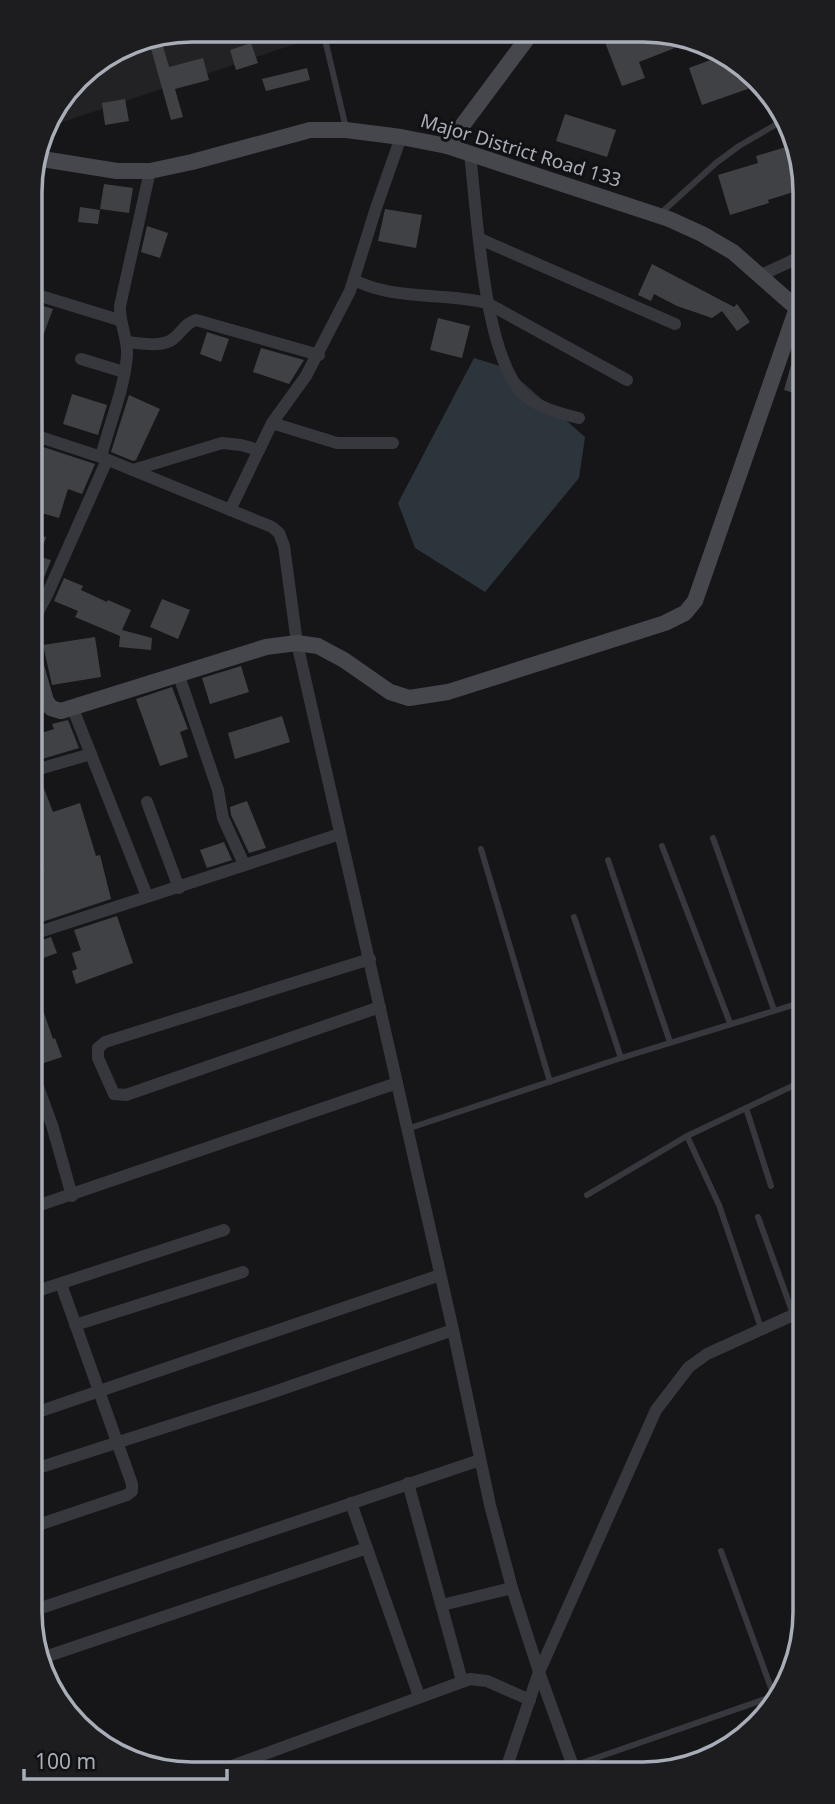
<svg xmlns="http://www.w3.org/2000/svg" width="835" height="1804" font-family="'Noto Sans',sans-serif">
<rect width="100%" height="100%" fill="#161618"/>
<polygon fill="#222225" points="192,30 334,31 45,128 46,121 85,70 130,42"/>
<polygon fill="#2c353c" points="474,358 506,368 585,437 579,478 485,592 415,548 398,503"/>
<g fill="#404145">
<polygon points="601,32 674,33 682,37 685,44 639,62 645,78 622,86"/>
<polygon points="160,36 169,67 203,58 209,80 175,89 183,117 171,120 148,38"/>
<polygon points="251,43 258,63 236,70 230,50"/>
<polygon points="721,56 750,70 759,85 702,105 689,68"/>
<polygon points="307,68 310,80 266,91 262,79"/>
<polygon points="125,99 129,121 105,125 102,103"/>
<polygon points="565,114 616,130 607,157 556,141"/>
<polygon points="796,144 800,156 800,190 768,200 769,203 730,215 718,175 758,163 756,156"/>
<polygon points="104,184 133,188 129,213 100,209"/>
<polygon points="80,207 100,210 98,224 78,222"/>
<polygon points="385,209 422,215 416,248 378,241"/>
<polygon points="147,226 168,233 160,258 141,252"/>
<polygon points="652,264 734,307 737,304 750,322 737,331 722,311 712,318 677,306 654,294 651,301 638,295"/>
<polygon points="31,302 53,309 31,368"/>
<polygon points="438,318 470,326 462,358 430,350"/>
<polygon points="207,332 229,339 221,362 200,354"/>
<polygon points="797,344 800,344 800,395 784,390"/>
<polygon points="261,348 304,360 289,384 253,372"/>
<polygon points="72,394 107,405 98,435 63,424"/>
<polygon points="129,395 160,409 136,460 133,461 111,452"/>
<polygon points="31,443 95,464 82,494 68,489 59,518 31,510"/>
<polygon points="31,533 46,537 40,557 51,560 38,593 32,591"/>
<polygon points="64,578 83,586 81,590 107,602 108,600 131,610 122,630 152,638 151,650 119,647 120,636 75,617 78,611 54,601"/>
<polygon points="162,599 190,610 178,639 150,627"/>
<polygon points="95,637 101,677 52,685 43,645"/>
<polygon points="241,666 249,692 210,704 202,678"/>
<polygon points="172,687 188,729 180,732 188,757 160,766 136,699"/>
<polygon points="282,716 290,742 235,759 228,733"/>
<polygon points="68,720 79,748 32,762 32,736 54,729 52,724"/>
<polygon points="40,778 53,812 80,803 96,856 100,855 111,899 33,925 33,870 44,867 35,831 40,829 32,807 32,780"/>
<polygon points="247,801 266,848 249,853 231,815 230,807"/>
<polygon points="224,842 232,860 207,868 200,850"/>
<polygon points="117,916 133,963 76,984 72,971 77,969 72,953 81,950 74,930"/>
<polygon points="51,937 57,953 33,962 33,943"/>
<polygon points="33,987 35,987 53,1039 55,1038 62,1057 38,1065 33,1052"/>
</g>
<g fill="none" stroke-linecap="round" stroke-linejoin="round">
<g stroke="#37383d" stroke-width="6">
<polyline points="323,31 346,128"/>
<polyline points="42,157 43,133"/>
<polyline points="661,213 716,163 739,146 782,121"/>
<polyline points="713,838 774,1010"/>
<polyline points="662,846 730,1023"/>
<polyline points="481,849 550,1082"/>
<polyline points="608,860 670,1042"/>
<polyline points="574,917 621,1058"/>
<polyline points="746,1108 771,1186"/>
<polyline points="407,1129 621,1058 803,1002"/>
<polyline points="687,1136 719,1205 761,1328"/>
<polyline points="587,1195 687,1136 803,1081"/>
<polyline points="758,1217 793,1314"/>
<polyline points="800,1236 804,1246"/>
<polyline points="721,1551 774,1696"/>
<polyline points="573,1766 777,1695"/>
</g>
<g stroke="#37383d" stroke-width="12">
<path d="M470 154C477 211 483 358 525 396 539 408 561 414 579 418"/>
<polyline points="480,239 675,324"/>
<polyline points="761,275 800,257"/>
<path d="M354 280C396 301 442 292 487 303L627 380"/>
<polyline points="31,293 119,320"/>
<path d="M127 342C140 343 162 348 173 339 182 332 185 323 196 320L319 355"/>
<polyline points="81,359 124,372"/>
<polyline points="272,423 306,376 350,291 376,208 401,137"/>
<polyline points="31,434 101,457 272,527 279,533 284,546 297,643 453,1330 490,1505 512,1588 539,1672 574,1769"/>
<path d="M101 457C109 425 125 387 127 355 128 338 119 323 120 306L150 171"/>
<polyline points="133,470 222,443 241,445 259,450"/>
<polyline points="230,510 272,423 337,443 393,443"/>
<polyline points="32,623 47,595 107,460"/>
<polyline points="178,673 218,790 223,818 244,864"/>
<polyline points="73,709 147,896"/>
<polyline points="32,771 91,754"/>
<polyline points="147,802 179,888"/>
<polyline points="33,934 340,834"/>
<polyline points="370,959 105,1042 98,1048 98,1058 114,1094 126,1095 380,1007"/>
<polyline points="33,1073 52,1125 72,1196"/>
<polyline points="34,1207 397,1083"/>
<polyline points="34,1292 224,1230"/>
<polyline points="75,1325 243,1272"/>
<polyline points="35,1413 440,1275"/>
<polyline points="35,1469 265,1395 453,1330"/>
<polyline points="408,1483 462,1681"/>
<polyline points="351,1503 419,1696"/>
<polyline points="35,1526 127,1495 132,1491 132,1484 61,1284"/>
<polyline points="442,1605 512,1588"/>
<polyline points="35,1610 480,1460"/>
<polyline points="39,1659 367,1548"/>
<polyline points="506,1769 539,1672 656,1410 689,1367 707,1354 804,1310"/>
<polyline points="218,1771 470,1679 487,1681 530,1700"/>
</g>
<g stroke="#45474d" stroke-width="16">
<polyline points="447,146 532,32"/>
<polyline points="36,158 117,171 150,171 192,162 310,130 346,130 401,137 447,146 669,219 702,234 733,252 800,311"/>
<polyline points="32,652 46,701 51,708 61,711 266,647 297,643 318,646 344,660 390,692 409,698 448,692 665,623 685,613 695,601 797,308"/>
</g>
</g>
<g text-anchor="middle" stroke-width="6" stroke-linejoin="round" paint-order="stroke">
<g font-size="19" fill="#a8adb8" stroke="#111113">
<text transform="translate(521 150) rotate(17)" y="7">Major District Road 133</text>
</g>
</g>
<path d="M0 0H835V1804H0ZM192 42H643A150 150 0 0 1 793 192V1612A150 150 0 0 1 643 1762H192A150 150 0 0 1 42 1612V192A150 150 0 0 1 192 42Z" fill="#1d1d20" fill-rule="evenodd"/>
<path fill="none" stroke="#a8adb8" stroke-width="3.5" d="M192 42H643A150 150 0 0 1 793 192V1612A150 150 0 0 1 643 1762H192A150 150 0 0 1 42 1612V192A150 150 0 0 1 192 42Z"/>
<path d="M24 1769v10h203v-10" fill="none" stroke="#a8adb8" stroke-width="3.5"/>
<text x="35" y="1769" font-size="21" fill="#a8adb8" stroke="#111113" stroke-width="5" paint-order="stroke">100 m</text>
</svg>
